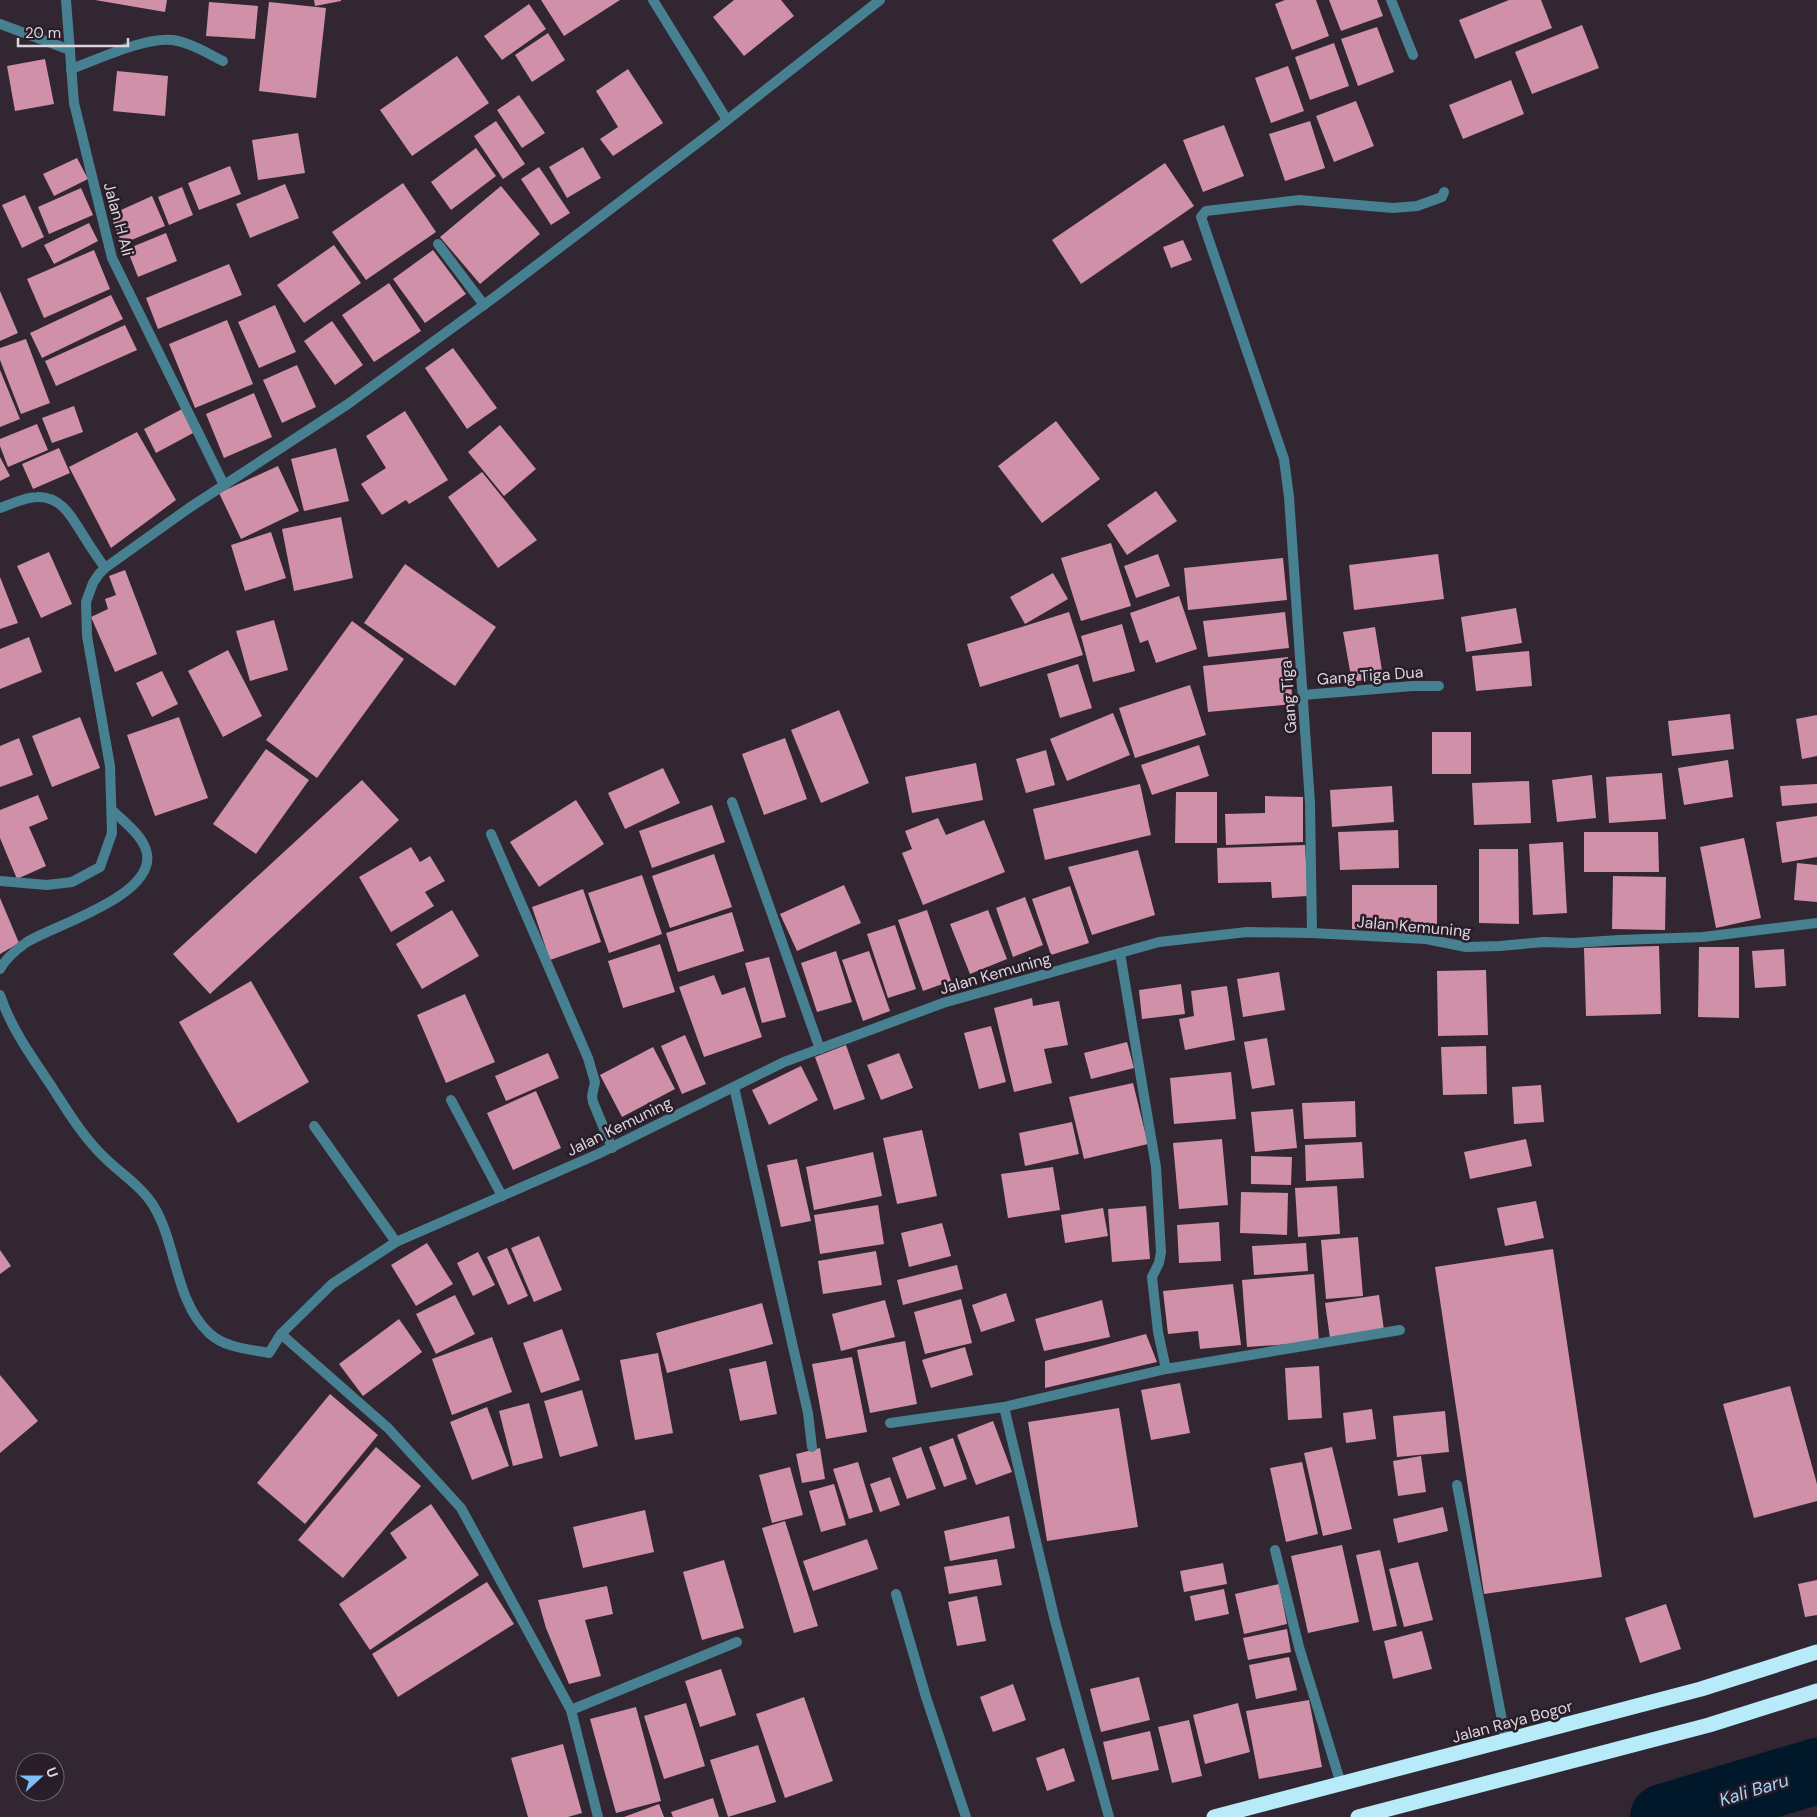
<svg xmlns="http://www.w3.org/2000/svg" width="1817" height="1817" font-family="'DM Sans',sans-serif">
<rect width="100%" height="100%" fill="#322633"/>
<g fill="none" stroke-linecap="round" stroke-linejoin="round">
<polyline stroke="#001829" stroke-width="66" points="1663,1817 1817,1771"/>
</g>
<g fill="#d090a8">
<polygon points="95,0 167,0 165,12"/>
<polygon points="314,0 341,0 341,1 315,6"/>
<polygon points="541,0 620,0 564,36"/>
<polygon points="734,0 781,0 794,16 744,56 713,17"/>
<polygon points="1285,0 1316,0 1329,36 1292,50 1275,4"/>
<polygon points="1329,0 1377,0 1383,16 1341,31"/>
<polygon points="1509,0 1541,0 1552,28 1475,59 1459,20"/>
<polygon points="209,2 258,6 255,39 206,36"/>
<polygon points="269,2 326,8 316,98 259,91"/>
<polygon points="529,4 546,29 502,60 484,36"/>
<polygon points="1582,25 1599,68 1532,94 1515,52"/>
<polygon points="1377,27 1394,72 1358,86 1341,39"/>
<polygon points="548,33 565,60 532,82 515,55"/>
<polygon points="1334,43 1349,86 1310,100 1295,57"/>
<polygon points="457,56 489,103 412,156 380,110"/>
<polygon points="45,59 54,104 15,111 7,66"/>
<polygon points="1288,66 1304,111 1271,123 1255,78"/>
<polygon points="628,69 663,123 613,156 600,139 618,127 596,91"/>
<polygon points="117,71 168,76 165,116 113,111"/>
<polygon points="1511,80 1524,114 1463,139 1449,105"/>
<polygon points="519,95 545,133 522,148 497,110"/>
<polygon points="1356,101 1374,146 1334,162 1316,116"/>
<polygon points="496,121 525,164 503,179 474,136"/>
<polygon points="1310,121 1325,168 1285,181 1269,134"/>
<polygon points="1224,125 1244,176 1203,192 1183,140"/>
<polygon points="298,133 305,173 258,180 252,140"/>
<polygon points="583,147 601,178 567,198 549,167"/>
<polygon points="476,148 496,176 451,210 431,182"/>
<polygon points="77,158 88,179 54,196 43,174"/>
<polygon points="1165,163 1194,206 1081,284 1052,240"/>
<polygon points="230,166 241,194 199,210 188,183"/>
<polygon points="539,167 570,213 551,225 521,179"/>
<polygon points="403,183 436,232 366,280 332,232"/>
<polygon points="285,184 299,218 250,238 236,204"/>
<polygon points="501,186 540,234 480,284 440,237"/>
<polygon points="182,187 193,215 169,225 158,197"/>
<polygon points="81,188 93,215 49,234 38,207"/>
<polygon points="25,195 44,237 22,248 2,205"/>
<polygon points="152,196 165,226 122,244 110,215"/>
<polygon points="89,223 98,241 54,264 44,245"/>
<polygon points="166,233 177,261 138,277 127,249"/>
<polygon points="1183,240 1192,260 1171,268 1163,247"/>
<polygon points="334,245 361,283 304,323 277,285"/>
<polygon points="94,250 110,289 44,318 27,279"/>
<polygon points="433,250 466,294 425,323 393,279"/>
<polygon points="229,264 242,295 158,329 146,298"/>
<polygon points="389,283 421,331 374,362 342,315"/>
<polygon points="0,291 18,333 0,341"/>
<polygon points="111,295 123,319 42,358 30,333"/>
<polygon points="275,305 296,352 259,368 238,322"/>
<polygon points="227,320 253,384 195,408 169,344"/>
<polygon points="332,321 363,365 335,385 304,341"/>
<polygon points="125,325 137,350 56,386 45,361"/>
<polygon points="26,339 50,403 21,414 0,360 0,348"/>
<polygon points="453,348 497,408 467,429 425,368"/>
<polygon points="297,365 316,407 282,423 263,380"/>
<polygon points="0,370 20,419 0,427"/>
<polygon points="254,393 272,437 224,458 206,414"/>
<polygon points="74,406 83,432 52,443 42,418"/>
<polygon points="182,409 195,432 156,453 144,429"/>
<polygon points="405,411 448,480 409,504 406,500 382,515 361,484 386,468 366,436"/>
<polygon points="1056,421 1100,479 1042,523 998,466"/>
<polygon points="37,424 48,450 8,467 0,446 0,439"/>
<polygon points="500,425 536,469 504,496 468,452"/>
<polygon points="137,432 176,500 111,548 69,467"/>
<polygon points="59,448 70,473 33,489 22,464"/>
<polygon points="336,448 349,501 304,511 291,459"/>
<polygon points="0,457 10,476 0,481"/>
<polygon points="278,466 299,511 241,539 219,493"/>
<polygon points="482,472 537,540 498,568 448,497"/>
<polygon points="1156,491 1177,521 1127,555 1107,525"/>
<polygon points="341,517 353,578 294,591 282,529"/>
<polygon points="271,532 286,578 245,591 231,545"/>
<polygon points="1111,543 1131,606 1081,621 1061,558"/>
<polygon points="49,552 72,604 41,618 17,566"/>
<polygon points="1158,554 1170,586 1136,598 1124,566"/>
<polygon points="1438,554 1444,599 1354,610 1349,565"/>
<polygon points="1283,558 1287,600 1188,610 1184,568"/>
<polygon points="405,564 496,627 455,686 364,623"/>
<polygon points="125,570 157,654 115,672 91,617 108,609 105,599 116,595 109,576"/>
<polygon points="1053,573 1068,599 1025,624 1010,597"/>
<polygon points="0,577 18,623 0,629"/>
<polygon points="1179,596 1197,649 1156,663 1148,640 1140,643 1130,613"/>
<polygon points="1516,608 1522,643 1466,652 1461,617"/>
<polygon points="1069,612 1083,655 980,687 967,644"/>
<polygon points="1285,612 1289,648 1208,657 1203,621"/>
<polygon points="274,620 288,670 250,681 236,631"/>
<polygon points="352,621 404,659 317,778 266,740"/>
<polygon points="1122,624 1135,671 1093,682 1081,636"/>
<polygon points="1375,627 1383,677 1352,682 1343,632"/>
<polygon points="29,637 42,672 0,689 0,649"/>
<polygon points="228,650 262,716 223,737 188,671"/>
<polygon points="1529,651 1532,686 1476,691 1472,656"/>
<polygon points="1288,657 1293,704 1208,712 1203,666"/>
<polygon points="1078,664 1092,708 1060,718 1047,674"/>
<polygon points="162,671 178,704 152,717 136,683"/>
<polygon points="1190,685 1206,735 1135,758 1119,708"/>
<polygon points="839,710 869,783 821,803 791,730"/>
<polygon points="1113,713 1130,755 1067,781 1050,739"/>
<polygon points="1730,714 1734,749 1672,756 1668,721"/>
<polygon points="1817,715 1817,756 1802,759 1796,719"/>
<polygon points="80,717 100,768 52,787 32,736"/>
<polygon points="179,717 208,798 155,816 127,735"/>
<rect x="1432" y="732" width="39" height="42"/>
<polygon points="19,738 33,775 0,787 0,746"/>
<polygon points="785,738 807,799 764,815 742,754"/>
<polygon points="1199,745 1209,776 1152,795 1141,765"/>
<polygon points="266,749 309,780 256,854 213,824"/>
<polygon points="1046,750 1055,785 1026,793 1016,759"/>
<polygon points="1728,760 1733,797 1684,805 1678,768"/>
<polygon points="976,763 983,800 912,813 905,777"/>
<polygon points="663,768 680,803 625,829 608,793"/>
<polygon points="1662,773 1666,819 1609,823 1606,777"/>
<polygon points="1592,775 1596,818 1557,822 1552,780"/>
<polygon points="362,780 399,820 210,994 173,954"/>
<polygon points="1529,781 1531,823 1474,825 1472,783"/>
<polygon points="1140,784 1151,835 1045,860 1033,809"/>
<polygon points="1817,784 1817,803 1782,806 1780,786"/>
<polygon points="1392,786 1394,822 1332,827 1330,790"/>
<polygon points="1176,792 1217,792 1217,843 1175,843"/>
<polygon points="38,795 48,819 29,827 46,866 17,879 0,838 0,810"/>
<polygon points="1265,796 1303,797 1303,842 1226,845 1225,814 1265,813"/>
<polygon points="576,800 604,844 539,887 510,842"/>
<polygon points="712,805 725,842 652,868 639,831"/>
<polygon points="1817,816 1817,857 1782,863 1776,822"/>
<polygon points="938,818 946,835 984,820 1005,872 923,905 902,853 912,849 905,831"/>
<polygon points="1398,830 1399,868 1340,870 1338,832"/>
<polygon points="1584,832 1658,832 1659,872 1584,872"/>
<polygon points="1744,838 1761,918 1716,928 1700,847"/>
<polygon points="1563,842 1567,913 1533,915 1529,844"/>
<polygon points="1305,845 1308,896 1272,898 1271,882 1218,883 1217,848"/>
<polygon points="411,847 420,862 430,856 445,881 425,892 434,906 391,932 359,877"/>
<polygon points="1479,849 1518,849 1519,924 1479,923"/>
<polygon points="1138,850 1155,915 1092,935 1068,867"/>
<polygon points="714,854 732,907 670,928 652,876"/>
<polygon points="1797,863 1817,865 1817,902 1794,900"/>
<polygon points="642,875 662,934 609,953 588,893"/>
<polygon points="1613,876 1666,877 1665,930 1612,929"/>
<polygon points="844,885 861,923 797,951 780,914"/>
<polygon points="1352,885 1437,885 1437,928 1352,929"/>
<polygon points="1070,886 1089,943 1051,955 1032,899"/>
<polygon points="583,889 601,942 550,960 532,907"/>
<polygon points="1025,897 1043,945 1013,957 996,908"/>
<polygon points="0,898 19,943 0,954"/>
<polygon points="452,910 479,956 422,989 396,944"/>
<polygon points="927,910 951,981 923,991 898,920"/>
<polygon points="988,910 1007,959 970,974 950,924"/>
<polygon points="732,912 744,951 678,972 666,933"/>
<polygon points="895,925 916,989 888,998 867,934"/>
<polygon points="660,944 675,992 623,1008 608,961"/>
<polygon points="1659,946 1661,1014 1586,1016 1584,948"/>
<polygon points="1699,947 1739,947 1739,1018 1698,1017"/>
<polygon points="1784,949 1786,986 1755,988 1752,951"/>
<polygon points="836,951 852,1002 817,1012 801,963"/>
<polygon points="869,951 890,1011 863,1021 842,960"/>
<polygon points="769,957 786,1017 762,1023 745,963"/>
<polygon points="1486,970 1488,1035 1438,1036 1437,971"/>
<polygon points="1279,972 1285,1010 1243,1017 1237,979"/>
<polygon points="714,975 722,995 745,987 762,1037 704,1057 679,987"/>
<polygon points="251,981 309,1082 238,1123 179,1022"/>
<polygon points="1181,984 1185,1014 1142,1019 1139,990"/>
<polygon points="1227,986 1235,1040 1185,1050 1179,1019 1194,1016 1191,991"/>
<polygon points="465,994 495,1062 446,1083 417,1015"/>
<polygon points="1032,998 1033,1006 1059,1001 1068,1045 1044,1049 1052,1083 1014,1092 994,1008"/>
<polygon points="991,1026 1006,1082 979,1089 964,1033"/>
<polygon points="685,1035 706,1084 682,1094 661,1046"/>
<polygon points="1267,1038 1275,1085 1252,1089 1244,1042"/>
<polygon points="1127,1042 1134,1068 1091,1079 1084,1053"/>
<polygon points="846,1045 865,1099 834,1110 815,1057"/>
<polygon points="1486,1046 1487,1094 1443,1095 1441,1047"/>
<polygon points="653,1047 675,1089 622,1117 600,1075"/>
<polygon points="548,1053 559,1078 506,1101 495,1076"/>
<polygon points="899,1053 913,1088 881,1100 867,1065"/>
<polygon points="801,1066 818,1100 769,1125 752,1090"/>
<polygon points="1231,1072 1236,1119 1174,1124 1170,1078"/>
<polygon points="1133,1083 1148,1144 1084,1159 1069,1097"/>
<polygon points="1541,1085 1544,1122 1514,1124 1512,1087"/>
<polygon points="536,1091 561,1148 513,1170 487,1113"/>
<polygon points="1355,1101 1356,1137 1304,1139 1302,1103"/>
<polygon points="1293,1109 1297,1148 1255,1152 1251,1112"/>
<polygon points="1072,1122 1079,1154 1025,1166 1019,1133"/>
<polygon points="922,1130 937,1196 897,1204 883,1138"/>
<polygon points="1222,1139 1228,1205 1179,1209 1173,1143"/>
<polygon points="1526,1139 1532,1166 1470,1179 1464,1152"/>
<polygon points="1362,1142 1364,1178 1306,1181 1305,1145"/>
<polygon points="873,1152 882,1196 814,1210 806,1167"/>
<polygon points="1251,1156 1292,1157 1291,1185 1251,1184"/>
<polygon points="797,1159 811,1221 781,1227 767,1165"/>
<polygon points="1053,1167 1060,1210 1008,1218 1001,1174"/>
<polygon points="1337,1186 1340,1234 1298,1237 1295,1188"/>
<polygon points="1241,1192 1288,1193 1287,1235 1240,1233"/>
<polygon points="1536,1201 1544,1238 1505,1246 1497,1208"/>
<polygon points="878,1205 884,1244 820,1254 814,1215"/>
<polygon points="1146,1206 1150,1259 1112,1262 1108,1209"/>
<polygon points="1103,1208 1108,1236 1065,1243 1061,1215"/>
<polygon points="1219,1222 1221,1261 1179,1263 1177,1225"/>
<polygon points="942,1223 951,1256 909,1267 901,1233"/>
<polygon points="539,1236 562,1290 534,1302 511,1248"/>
<polygon points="1358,1237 1363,1296 1326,1299 1321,1240"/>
<polygon points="427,1243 453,1284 416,1306 391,1265"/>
<polygon points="1306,1243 1308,1271 1254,1275 1252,1246"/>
<polygon points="507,1248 528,1296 508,1305 487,1257"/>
<polygon points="1553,1249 1602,1577 1484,1594 1435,1267"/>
<polygon points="0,1250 11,1266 0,1274"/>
<polygon points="876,1251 882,1285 823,1294 818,1261"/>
<polygon points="478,1252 495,1285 473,1296 457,1263"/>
<polygon points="957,1265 963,1289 903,1305 897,1280"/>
<polygon points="1314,1274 1319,1342 1247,1347 1242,1280"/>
<polygon points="1233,1284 1241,1345 1200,1349 1198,1331 1168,1334 1163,1291"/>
<polygon points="1006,1293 1015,1321 981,1332 972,1305"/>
<polygon points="455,1295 475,1334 436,1354 416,1314"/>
<polygon points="1379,1295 1384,1330 1330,1338 1325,1303"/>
<polygon points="961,1299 972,1343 925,1354 914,1312"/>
<polygon points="885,1300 895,1337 841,1351 832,1314"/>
<polygon points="1102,1300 1110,1337 1044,1351 1035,1319"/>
<polygon points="762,1303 773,1344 667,1373 656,1333"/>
<polygon points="399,1319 422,1352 363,1396 339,1364"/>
<polygon points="562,1329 580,1380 541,1393 523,1343"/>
<polygon points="1146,1334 1157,1362 1045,1388 1045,1361"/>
<polygon points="492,1337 512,1392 452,1415 432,1359"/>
<polygon points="905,1341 917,1404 870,1413 857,1350"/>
<polygon points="965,1347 973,1375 931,1388 922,1360"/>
<polygon points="658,1353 673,1433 635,1440 620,1360"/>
<polygon points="852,1357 867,1432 826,1439 812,1364"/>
<polygon points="766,1361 777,1414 740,1421 729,1369"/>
<polygon points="1319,1366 1322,1418 1288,1420 1285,1368"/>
<polygon points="0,1375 38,1421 0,1453"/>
<polygon points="1180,1383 1190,1433 1151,1440 1141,1390"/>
<polygon points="1790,1386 1817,1484 1817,1501 1754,1518 1723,1404"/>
<polygon points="582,1390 598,1446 560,1457 544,1401"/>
<polygon points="330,1394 378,1435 305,1524 257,1483"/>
<polygon points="529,1403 543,1458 513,1466 499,1411"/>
<polygon points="487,1407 509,1466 472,1480 450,1422"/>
<polygon points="1119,1408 1138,1527 1047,1541 1028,1422"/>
<polygon points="1372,1409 1376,1439 1346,1443 1343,1413"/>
<polygon points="1445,1411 1449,1452 1397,1457 1393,1416"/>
<polygon points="993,1421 1012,1472 976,1485 957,1435"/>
<polygon points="953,1438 967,1479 944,1487 929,1447"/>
<polygon points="376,1447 421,1486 343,1578 298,1540"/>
<polygon points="921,1447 936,1489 907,1499 892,1458"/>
<polygon points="1332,1447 1352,1529 1323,1536 1304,1453"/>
<polygon points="820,1448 825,1479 802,1483 796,1454"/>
<polygon points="1421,1456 1426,1492 1398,1496 1393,1461"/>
<polygon points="858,1462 873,1512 849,1519 833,1469"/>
<polygon points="1302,1462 1318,1534 1286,1542 1270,1468"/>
<polygon points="790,1467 803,1515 772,1523 759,1475"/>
<polygon points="890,1477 900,1505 880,1512 870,1484"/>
<polygon points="834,1484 846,1525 821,1532 809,1491"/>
<polygon points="431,1504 479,1575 370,1650 339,1604 407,1558 390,1533"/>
<polygon points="1443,1507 1448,1531 1398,1543 1393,1519"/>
<polygon points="645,1510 654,1552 583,1568 573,1527"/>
<polygon points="1009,1516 1015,1548 950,1561 944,1531"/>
<polygon points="785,1521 818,1626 794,1633 762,1528"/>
<polygon points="867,1539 878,1569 813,1591 803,1561"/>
<polygon points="1342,1545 1359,1622 1308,1633 1291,1556"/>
<polygon points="1380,1550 1397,1626 1373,1631 1356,1555"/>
<polygon points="997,1559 1002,1585 949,1594 944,1567"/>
<polygon points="724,1560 744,1628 702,1640 683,1572"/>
<polygon points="1418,1562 1433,1620 1404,1627 1389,1569"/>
<polygon points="1223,1563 1227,1584 1184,1592 1180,1571"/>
<polygon points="1817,1580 1817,1615 1805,1617 1798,1584"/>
<polygon points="487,1582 514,1624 398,1697 372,1654"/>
<polygon points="1279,1584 1287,1624 1244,1634 1235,1594"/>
<polygon points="607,1586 613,1614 585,1620 601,1676 569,1684 546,1628 538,1600"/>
<polygon points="1224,1589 1229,1614 1195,1621 1190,1596"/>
<polygon points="977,1596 986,1641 957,1646 948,1602"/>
<polygon points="1666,1604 1681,1649 1640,1663 1625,1618"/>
<polygon points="1287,1629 1291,1652 1248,1660 1243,1638"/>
<polygon points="1422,1631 1432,1669 1393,1679 1384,1641"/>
<polygon points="1289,1657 1297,1690 1256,1699 1249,1665"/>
<polygon points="721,1669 736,1715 700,1727 685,1681"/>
<polygon points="1139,1677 1150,1720 1101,1732 1090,1689"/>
<polygon points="1013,1684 1026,1720 993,1732 980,1697"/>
<polygon points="804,1697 833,1781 785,1798 756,1714"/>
<polygon points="1309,1700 1322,1767 1259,1779 1246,1711"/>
<polygon points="686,1703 705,1766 664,1779 644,1716"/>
<polygon points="1238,1703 1250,1752 1205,1764 1193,1715"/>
<polygon points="636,1707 661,1801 616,1813 590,1719"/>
<polygon points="1189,1720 1202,1776 1172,1783 1158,1727"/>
<polygon points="1150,1731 1159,1770 1112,1780 1103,1742"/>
<polygon points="563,1744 582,1813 568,1817 528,1817 511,1758"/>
<polygon points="758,1745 776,1802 728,1817 710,1760"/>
<polygon points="1064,1748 1075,1781 1047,1791 1036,1758"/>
<polygon points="713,1798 719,1817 673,1817 671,1812"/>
<polygon points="659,1804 664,1817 624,1817"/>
</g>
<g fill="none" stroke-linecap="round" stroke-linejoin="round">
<g stroke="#478090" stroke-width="10">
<polyline points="66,0 74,103 112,258 224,485"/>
<polyline points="653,0 727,120"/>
<polyline points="1391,0 1413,55"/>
<polyline points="0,24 70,50"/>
<path d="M71 69C99 59 144 37 173 40 191 43 207 53 223 61"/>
<polyline points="438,244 484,305"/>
<path d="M0 508C12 504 25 497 37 497 63 496 73 520 85 538 91 548 98 558 105 568"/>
<polyline points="1303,695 1413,686 1439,686"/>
<polyline points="732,802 820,1049"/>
<polyline points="491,834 588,1058 595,1082 592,1096 593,1102 612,1148"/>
<polyline points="0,881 47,885 72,882 100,867 112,833 110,766 87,636 86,602 93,583 99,574 105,568 189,508 348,404 496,296 712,132 880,0"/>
<polyline points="1312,933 1310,803 1289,497 1284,459 1201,217 1206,211 1299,200 1393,208 1417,206 1442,197 1444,192"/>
<polyline points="1120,953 1156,1167 1161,1252 1159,1263 1152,1277 1158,1332 1166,1369 1400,1330"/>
<path d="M0 969C6 958 17 949 27 942 55 925 154 896 147 854 144 836 124 822 112 810"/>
<path d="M0 995C11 1028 31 1056 50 1084 67 1110 82 1136 104 1157 120 1173 141 1186 153 1205 177 1243 174 1300 209 1333 225 1348 248 1349 269 1353L281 1334 332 1284 396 1242 598 1154 784 1062 943 1003 1159 942 1247 932 1312 933 1426 939 1466 947 1500 946 1544 942 1574 943 1619 940 1703 937 1817 923"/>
<polyline points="734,1087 808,1413 812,1447"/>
<polyline points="451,1100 502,1196"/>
<polyline points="314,1126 396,1242"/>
<polyline points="281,1334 388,1428 461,1508 571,1710 598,1817"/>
<polyline points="890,1423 1004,1407"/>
<polyline points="1457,1485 1506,1741"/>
<polyline points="1275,1550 1299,1647 1341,1784"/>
<polyline points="896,1594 926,1697 966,1817"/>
<polyline points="571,1710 737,1642"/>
<polyline points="1109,1817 1055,1621 1004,1407 1166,1369"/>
</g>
<g stroke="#b7ebfa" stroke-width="15">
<polyline points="1214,1817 1701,1689 1817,1652"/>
<polyline points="1358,1817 1709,1725 1817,1691"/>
</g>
</g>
<g text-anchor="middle" stroke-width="5" stroke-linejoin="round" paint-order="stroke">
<g font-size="16" fill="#dcd5dd" stroke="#281d29">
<text transform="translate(119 219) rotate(75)" y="6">Jalan H Ali</text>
<text transform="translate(1370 675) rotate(-4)" y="6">Gang Tiga Dua</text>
<text transform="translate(1288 697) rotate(-94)" y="6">Gang Tiga</text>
<text transform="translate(1414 926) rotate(5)" y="6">Jalan Kemuning</text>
<text transform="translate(995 973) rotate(-16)" y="6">Jalan Kemuning</text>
<text transform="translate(619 1126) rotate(-26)" y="6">Jalan Kemuning</text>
<text transform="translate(1512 1721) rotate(-15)" y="6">Jalan Raya Bogor</text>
</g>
<g font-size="18" font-style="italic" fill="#a5d5f5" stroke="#281d29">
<text transform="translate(1754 1790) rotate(-17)" y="6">Kali Baru</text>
</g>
</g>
<g transform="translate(40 1777) rotate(69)"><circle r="24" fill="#281d29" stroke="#706771"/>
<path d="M0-4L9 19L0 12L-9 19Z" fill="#7bbef8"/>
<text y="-8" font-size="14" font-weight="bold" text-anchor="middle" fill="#dcd5dd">U</text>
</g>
<path d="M18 38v8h110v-8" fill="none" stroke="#dcd5dd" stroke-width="2.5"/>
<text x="25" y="38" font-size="15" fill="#dcd5dd" stroke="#281d29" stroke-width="4" paint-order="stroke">20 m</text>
</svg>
